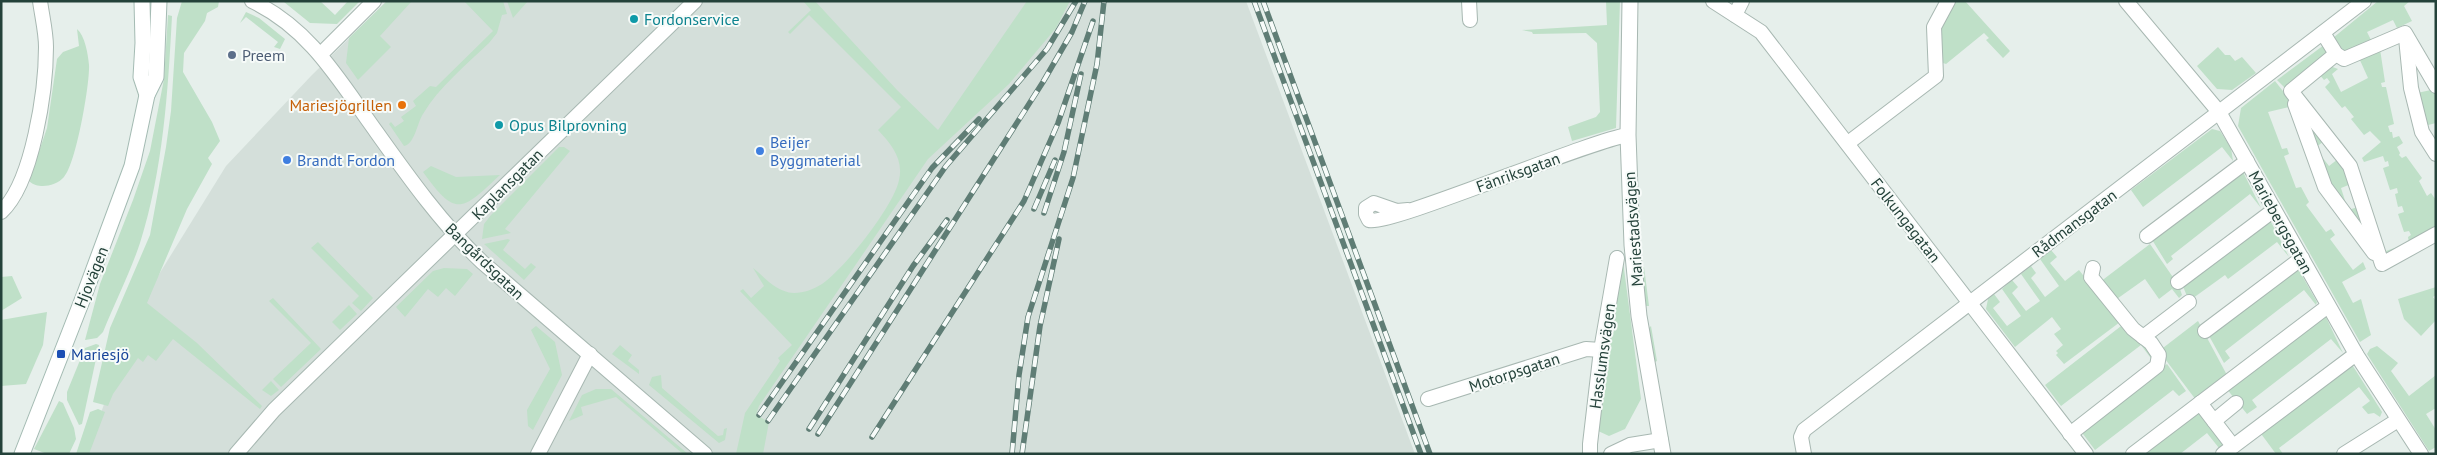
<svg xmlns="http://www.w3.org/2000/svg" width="2437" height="455" font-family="'PT Sans',sans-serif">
<rect width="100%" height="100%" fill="#e6efeb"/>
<polygon fill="#d4dfda" points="387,1 1246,1 1415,454 86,454 140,305 226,166 311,76"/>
<g fill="#bfe0c8">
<polygon points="182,1 219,1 218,7 207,13 205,21 184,53 183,72 212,122 220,141 208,158 212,164 187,209 147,303 197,343 262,406 260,409 173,339 156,361 148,355 143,362 138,358 113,394 108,406 93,402 110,328 150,235 166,147 171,111 177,18"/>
<polygon points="320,1 335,15 348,1 360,1 337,24 310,23 284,2"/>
<polygon points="387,1 412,1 380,36 391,47 358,80 346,63 349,38"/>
<path d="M464 1H503L507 14 502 15 497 33 489 43C466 65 439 87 423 114 417 123 415 144 404 146L389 124 391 122 395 127 404 121 401 117 416 106 413 101 430 86 436 87 493 31Z"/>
<polygon points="507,1 528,1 513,18"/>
<path d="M803 1H815L897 90 938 130 1027 1H1070L1056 28 1009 84 928 159 759 406 756 415 769 422 763 454H736L745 413 780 361 778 358 792 345 740 291 743 289 751 298 764 286 753 268C765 277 775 292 794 293 804 293 814 289 822 284 844 269 894 206 899 180 904 159 891 144 878 130L901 107 809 15 790 34 788 32 811 10Z"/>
<polygon points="1606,1 1620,1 1616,128 1572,141 1568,127 1596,117 1600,112 1597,43 1586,33 1533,34 1532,32 1522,30 1607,25"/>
<polygon points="1956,1 1965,1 2010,51 2003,58 1986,40 1989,38 1984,33 1946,64 1943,63 1940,30"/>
<polygon points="2378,1 2410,1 2404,6 2412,21 2397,28 2393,20 2367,32 2371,40 2345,52 2333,38"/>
<polygon points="246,12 259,18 285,39 280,49 274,47 278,42 246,17 240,23"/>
<path d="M168 15 172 16C168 92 163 171 140 243 130 273 115 302 103 332L97 338 85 340 100 284 133 200 150 151 164 79Z"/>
<path d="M77 29C85 36 88 54 89 65 90 84 76 164 64 177 59 183 50 186 43 186 38 186 33 185 29 181L47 128 57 59 63 52 79 46Z"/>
<polygon points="2324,45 2327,55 2285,88 2277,80"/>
<polygon points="2218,47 2225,55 2230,55 2235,61 2242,57 2256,73 2232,90 2217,89 2197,66"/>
<polygon points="2380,49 2385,82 2381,83 2382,87 2386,87 2394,124 2388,126 2390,132 2392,132 2393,138 2399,136 2403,143 2397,147 2400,153 2399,155 2402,158 2406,156 2422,178 2419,181 2427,196 2431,193 2436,200 2436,230 2388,254 2383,252 2409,243 2408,237 2411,235 2409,231 2404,232 2398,214 2404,212 2402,206 2398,207 2395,194 2398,193 2397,188 2390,190 2383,168 2389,166 2388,161 2385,162 2383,156 2364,162 2362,158 2381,142 2370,131 2364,135 2351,119 2354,117 2345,106 2342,108 2325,87 2330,82 2327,78 2324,80 2319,74 2330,66 2338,69 2332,74 2341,92 2368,78 2359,58"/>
<polygon points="2275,81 2290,100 2289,107 2268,112 2282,149 2287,148 2289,154 2284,156 2296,188 2301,187 2309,202 2306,205 2326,232 2331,229 2335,235 2330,239 2353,270 2363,262 2366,269 2342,282 2353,303 2361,299 2371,335 2360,342 2238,126 2241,108"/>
<polygon points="2431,90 2436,93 2436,123 2424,126 2417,93"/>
<polygon points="2303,114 2324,141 2315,148 2329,166 2338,159 2347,170 2351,184 2341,188 2348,210 2358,207 2369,241 2326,184"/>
<polygon points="2212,129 2220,131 2231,148 2233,161 2222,147 2143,207 2131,190"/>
<polygon points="559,147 564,147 570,151 505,229 511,233 482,239 484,224 491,215"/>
<path d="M431 166 456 177 500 175C462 211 456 218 423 172Z"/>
<polygon points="2242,170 2261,208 2250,194 2171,256 2173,259 2167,264 2151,238"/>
<polygon points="2269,218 2289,257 2277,242 2228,279 2225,275 2189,301 2182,284"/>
<polygon points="508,239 510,240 503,250 525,269 531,263 536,267 524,280 484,244"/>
<polygon points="318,242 373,298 361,311 352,303 359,296 311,248"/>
<polygon points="2150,244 2179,286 2182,295 2179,298 2172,289 2159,299 2145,279 2114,301 2100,282"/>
<polygon points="2051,250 2057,257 2050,263 2065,281 2079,270 2120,322 2064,364 2056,355 2058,353 2056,351 2063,345 2054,334 2061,329 2052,317 2015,347 1986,309 1988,299 1994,294 2000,302 1993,308 2007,326 2021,316 2002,289 2012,280 2018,287 2012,293 2026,311 2040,301 2021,274 2031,266 2036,273 2031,278 2045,297 2059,286 2040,259"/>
<polygon points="1623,261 1641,399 1625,429 1609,436 1596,430 1606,352"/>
<polygon points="2296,265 2317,302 2316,305 2304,290 2225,351 2230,358 2224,363 2208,334"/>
<polygon points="1644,267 1649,306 1646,306 1641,268"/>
<polygon points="444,268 467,269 473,274 455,296 446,288 438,297 428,289 405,317 396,307 433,271"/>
<polygon points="12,276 22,298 1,311 1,277"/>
<polygon points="2436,287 2436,295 2433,297 2436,301 2436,320 2421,336 2404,319 2398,299"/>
<polygon points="273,298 321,349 281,387 273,379 311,343 269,301"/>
<polygon points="349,305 357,314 340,330 332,322"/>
<polygon points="47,312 43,345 26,384 1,386 1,320"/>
<polygon points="2324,313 2343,353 2331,339 2252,400 2257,407 2247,414 2226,388"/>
<polygon points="2198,321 2228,377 2196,400 2159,351"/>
<polygon points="2125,323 2149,344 2153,361 2141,345 2061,406 2045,385"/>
<polygon points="536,326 555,342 562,375 533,430 528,426 527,410 550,369 531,330"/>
<polygon points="1651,326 1657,361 1655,362 1649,328"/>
<polygon points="96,344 99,345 82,424 79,425 67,400 67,392 85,348"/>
<polygon points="620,345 632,355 628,361 639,370 639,374 612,354"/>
<polygon points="2377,346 2398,363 2391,371 2409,396 2436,375 2436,408 2426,414 2436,430 2436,447 2429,451 2367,354 2370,349"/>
<polygon points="2351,363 2382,412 2380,417 2374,413 2368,414 2362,407 2370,401 2359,387 2279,448 2283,454 2276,454 2259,431"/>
<polygon points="2167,364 2186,391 2179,396 2173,390 2095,450 2080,430"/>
<polygon points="661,375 662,388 718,436 723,435 724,429 727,428 725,440 719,443 649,385 652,377"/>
<polygon points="271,381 279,390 271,396 262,390"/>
<polygon points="596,389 611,389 688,454 683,454 616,397 581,407 583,415 569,421 582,395"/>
<polygon points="59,401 63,403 74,428 76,439 69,454 47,454 34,449"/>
<polygon points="2198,408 2220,436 2223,445 2219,448 2207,433 2180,454 2139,454"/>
<polygon points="98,409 105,412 89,454 76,454 90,412"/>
</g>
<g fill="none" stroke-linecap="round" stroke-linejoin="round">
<g stroke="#a8b8b2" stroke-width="16">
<g id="minor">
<path d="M252 1C307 27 336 75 370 123 405 172 439 221 482 262L705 454"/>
<polyline points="1469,1 1470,20"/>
<polyline points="1713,1 1761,32 2086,454"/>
<polyline points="2126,1 2219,112 2356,354 2421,454"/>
<polyline points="1735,15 1742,1"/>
<polyline points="2323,33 2336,54 2344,59 2405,33 2436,86"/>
<polyline points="2406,38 2411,88 2422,132 2436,154"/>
<polyline points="321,54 374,1"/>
<polyline points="2336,54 2291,91 2350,166 2382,264 2436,234"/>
<polyline points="2295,104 2325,187 2374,253"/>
<polyline points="1848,143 1936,76 1934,27 1948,1"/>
<path d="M1408 210 1397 211 1374 203 1366 208V214L1369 220C1386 227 1588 141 1628 135"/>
<path d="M1 212C33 183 46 89 46 47 46 32 42 16 40 1"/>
<polyline points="2147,236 2247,161"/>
<polyline points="2178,282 2274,210"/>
<polyline points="2205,331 2302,258"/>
<polyline points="2143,337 2189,302"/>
<polyline points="1428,399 1586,349 1601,350"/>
<polyline points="2200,403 2233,446"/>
<polyline points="2214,421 2236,403"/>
<polyline points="2070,434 2157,366 2159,355 2151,343 2133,329 2091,277 2093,268"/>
<polyline points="236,454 274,410 695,1"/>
<polyline points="538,454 590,354"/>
<polyline points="1590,454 1590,444 1601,350 1617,258"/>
<polyline points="1611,454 1630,445 1661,440"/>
<polyline points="1804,454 1801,437 1804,430 2364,1"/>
<polyline points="2133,454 2328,306"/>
<polyline points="2223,454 2356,354"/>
<polyline points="2344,454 2398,420"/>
</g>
</g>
<g stroke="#a8b8b2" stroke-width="17">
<polyline id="tertiary" points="1630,1 1628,135 1632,245 1639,316 1663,454"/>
</g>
<g stroke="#a4bbb3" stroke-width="17">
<g id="secondary">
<polyline points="142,1 143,43 141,77 147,95"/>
<polyline points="22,454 85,293 132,166 147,95 156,77 159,1"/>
</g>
</g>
<use href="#minor" stroke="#fff" stroke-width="14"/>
<use href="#tertiary" stroke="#fff" stroke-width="15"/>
<use href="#secondary" stroke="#fff" stroke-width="15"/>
<g stroke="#5f7d75" stroke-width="5.5">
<g id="rail">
<polyline points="1254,1 1421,454"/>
<polyline points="1263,1 1430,454"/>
<polyline points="1034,209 1055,160"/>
<polyline points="1044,213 1064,152 1081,74"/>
<polyline points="759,415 932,168 979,119"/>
<polyline points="768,421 946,166 1047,49 1076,1"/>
<polyline points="809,429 913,266 947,220"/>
<polyline points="818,434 1043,82 1072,32 1085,1"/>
<polyline points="872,437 1024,201 1058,123 1093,21"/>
<polyline points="1012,454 1019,375 1028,317 1073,178 1097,64 1104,1"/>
<polyline points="1022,454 1040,326 1059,239"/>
</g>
</g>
<use href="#rail" stroke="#f7fbf9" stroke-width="4" stroke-dasharray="11" stroke-linecap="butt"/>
</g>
<g fill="#0f9aa8" stroke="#f7fbf9" stroke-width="2">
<circle cx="634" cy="19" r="5"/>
<circle cx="499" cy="125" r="5"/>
</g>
<circle fill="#5c6f8a" stroke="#f7fbf9" stroke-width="2" cx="232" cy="55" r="5"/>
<circle fill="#e8710a" stroke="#f7fbf9" stroke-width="2" cx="402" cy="105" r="5"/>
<g fill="#3f7fe0" stroke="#f7fbf9" stroke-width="2">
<circle cx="760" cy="151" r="5"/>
<circle cx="287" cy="160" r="5"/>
</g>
<rect fill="#1a4fb4" stroke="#f7fbf9" stroke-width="2" x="56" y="349" width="10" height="10" rx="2.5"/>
<g text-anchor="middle" stroke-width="4" stroke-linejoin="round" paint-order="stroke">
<g font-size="16" fill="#0d838f" stroke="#f7fbf9" text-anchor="start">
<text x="644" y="25">Fordonservice</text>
<text x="509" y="131">Opus Bilprovning</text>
</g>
<g font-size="16" fill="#4e5e75" stroke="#f7fbf9" text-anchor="start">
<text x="242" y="61">Preem</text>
</g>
<g font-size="16" fill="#c56008" stroke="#f7fbf9" text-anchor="end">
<text x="392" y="111">Mariesjögrillen</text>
</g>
<g font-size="16" fill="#366cbe" stroke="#f7fbf9" text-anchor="start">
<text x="770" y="148">Beijer<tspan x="770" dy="18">Byggmaterial</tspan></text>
<text x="297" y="166">Brandt Fordon</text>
</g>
<g font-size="16" fill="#24423a" stroke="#f7fbf9">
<text transform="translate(1518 172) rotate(-20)" y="6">Fänriksgatan</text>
<text transform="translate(507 184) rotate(-45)" y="6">Kaplansgatan</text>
<text transform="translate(1906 220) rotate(52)" y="6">Folkungagatan</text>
<text transform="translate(2281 222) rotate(61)" y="6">Mariebergsgatan</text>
<text transform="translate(2074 223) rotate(-37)" y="6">Rådmansgatan</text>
<text transform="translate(1633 229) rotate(-94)" y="6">Mariestadsvägen</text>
<text transform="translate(485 261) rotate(44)" y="6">Bangårdsgatan</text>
<text transform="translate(91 277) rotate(-68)" y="6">Hjovägen</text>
<text transform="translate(1602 356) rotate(-82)" y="6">Hasslumsvägen</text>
<text transform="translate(1514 372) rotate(-18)" y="6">Motorpsgatan</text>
</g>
<g font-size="16" fill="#164399" stroke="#f7fbf9" text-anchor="start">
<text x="71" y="360">Mariesjö</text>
</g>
</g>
<rect width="2437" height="455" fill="none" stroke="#24423a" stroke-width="5"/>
</svg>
